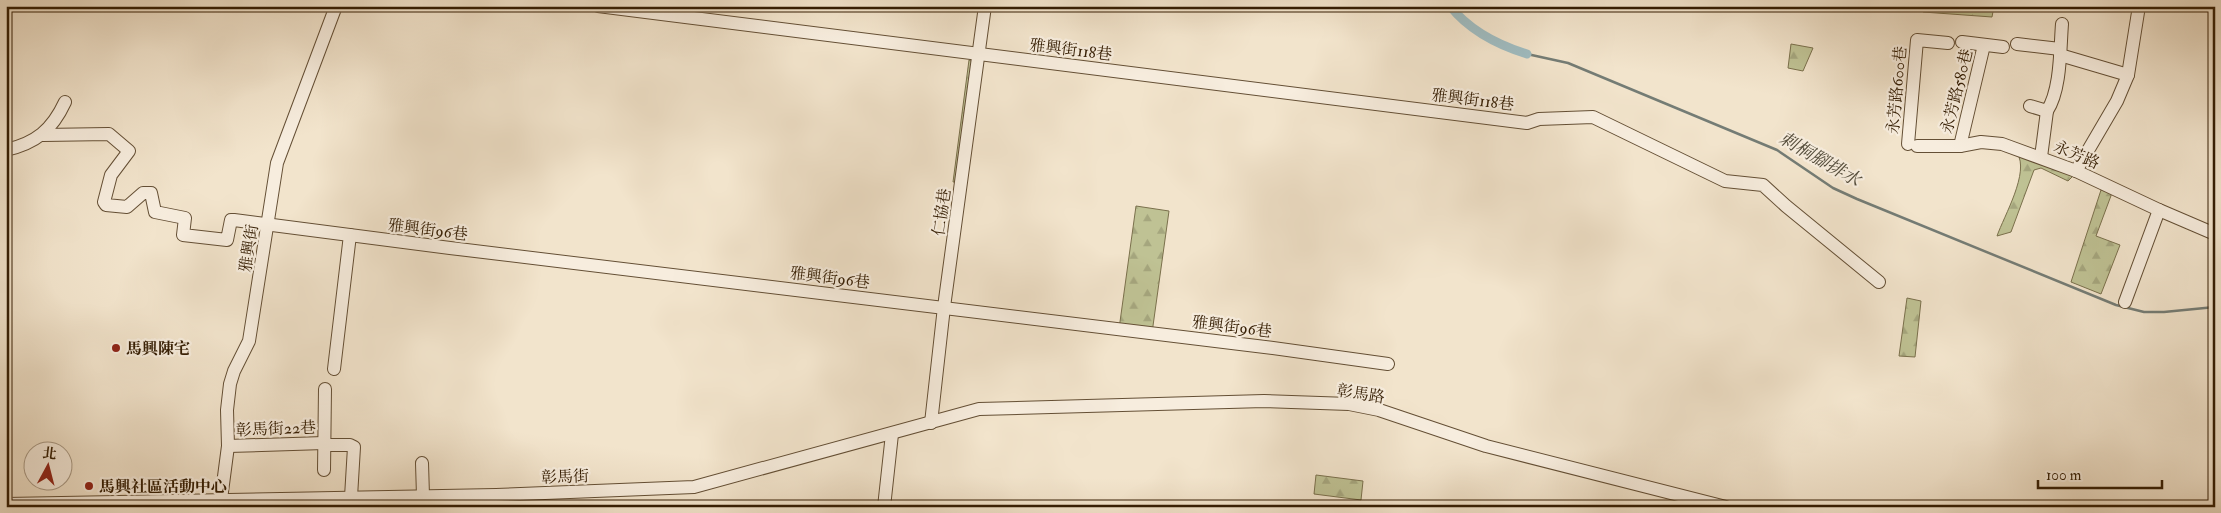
<svg xmlns="http://www.w3.org/2000/svg" width="2221" height="513" font-family="'IM FELL Double Pica','Noto Serif TC',serif">
<defs>
<pattern id="grass-dots" width="8" height="8" patternUnits="userSpaceOnUse" patternTransform="scale(1.25)"><rect width="8" height="8" fill="#bfc294"/><path d="M2 2h.1M6 6h.1" fill="none" stroke="#a5a67e" stroke-width="1.8" stroke-linecap="round"/></pattern>
<pattern id="forest-firs" width="22" height="20" patternUnits="userSpaceOnUse" patternTransform="scale(1.25)"><rect width="22" height="20" fill="#bfc294"/><path d="M5 1l3.5 6h-7zM16 11l3.5 6h-7z" fill="#a5a67e"/></pattern>
</defs>
<rect width="100%" height="100%" fill="#f2e4cc"/>
<filter id="stains"><feTurbulence type="fractalNoise" baseFrequency=".004" numOctaves="4"/><feColorMatrix values="0 0 0 0 .2 0 0 0 0 .09 0 0 0 0 .02 0 0 0 .5 -.17"/></filter>
<radialGradient id="worn" r=".72"><stop offset=".6" stop-color="#630" stop-opacity="0"/><stop offset="1" stop-color="#630" stop-opacity=".3"/></radialGradient>
<polygon fill="url(#grass-dots)" stroke="#7a704c" points="969,60 975,63 959,182 953,182"/>
<g fill="url(#forest-firs)" stroke="#7a704c">
<polygon points="1923,6 1994,6 1992,17 1923,12"/>
<polygon points="1791,44 1813,48 1803,71 1788,68"/>
<path d="M2017 153 2073 176 2068 181 2041 168 2034 170 2011 232 1997 236C2004 216 2030 172 2017 153Z"/>
<polygon points="2101,190 2112,193 2096,236 2120,245 2101,294 2071,282"/>
<polygon points="1136,206 1169,211 1152,333 1119,329"/>
<polygon points="1907,298 1921,301 1915,357 1899,356"/>
<polygon points="1316,475 1363,481 1361,500 1314,494"/>
</g>
<g fill="none" stroke-linecap="round" stroke-linejoin="round">
<polyline stroke="#747c75" stroke-width="2.5" points="1527,54 1568,63 1777,150 1833,188 1857,199 2116,305 2144,312 2164,312 2215,307"/>
<path stroke="#9fbcc1" stroke-width="9" d="M1450 6C1469 30 1498 45 1527 54"/>
<g stroke="#644f35" stroke-width="14">
<g id="minor">
<polyline points="598,6 1527,123 1539,119 1593,117 1725,181 1763,185 1786,206 1879,282"/>
<polyline points="1962,42 2003,47"/>
<polyline points="2017,44 2060,49"/>
<polyline points="2060,55 2128,75"/>
<path d="M2030 106 2047 111C2061 90 2060 49 2062 24"/>
<polyline points="43,135 109,134 129,151 111,175 104,202 106,205 127,207 143,193 151,193 155,212 185,218 183,235 227,240 231,220 234,220 450,248 1273,348 1388,364"/>
<polyline points="1908,144 1917,40 1948,43"/>
<polyline points="1917,146 1960,146 1981,142 2002,144 2076,171 2159,210 2215,234"/>
<polyline points="1960,146 1984,45"/>
<path d="M6 150C36 143 52 130 65 102"/>
<polyline points="2041,157 2047,111"/>
<polyline points="2076,171 2117,101 2128,75 2139,6"/>
<polyline points="2125,302 2159,210"/>
<polyline points="334,369 350,235"/>
<polyline points="931,423 944,307 985,6"/>
<polyline points="324,445 350,445 354,447 351,497"/>
<polyline points="228,446 324,443"/>
<polyline points="422,463 423,496"/>
<polyline points="324,470 325,389"/>
<polyline points="6,504 496,495 694,487 979,409 1264,401 1349,404 1379,410 1486,446 1726,507"/>
<polyline points="220,507 228,446 227,410 230,384 234,371 249,341 277,163 336,6"/>
<polyline points="884,507 892,434"/>
</g>
</g>
<use href="#minor" stroke="#f7edde" stroke-width="12"/>
</g>
<g fill="#8f2418" stroke="#f7edde" stroke-width="2">
<circle cx="116" cy="348" r="5"/>
<circle cx="89" cy="486" r="5"/>
</g>
<g text-anchor="middle" stroke-width="4.5" stroke-linejoin="round" paint-order="stroke">
<g font-size="16" fill="#341d03" stroke="#f7edde">
<text transform="translate(1071 49) rotate(7)" y="6">雅興街118巷</text>
<text transform="translate(1896 90) rotate(-85)" y="6">永芳路600巷</text>
<text transform="translate(1956 91) rotate(-76)" y="6">永芳路580巷</text>
<text transform="translate(1473 99) rotate(7)" y="6">雅興街118巷</text>
<text transform="translate(2077 154) rotate(23)" y="6">永芳路</text>
<text transform="translate(941 212) rotate(-82)" y="6">仁協巷</text>
<text transform="translate(428 229) rotate(7)" y="6">雅興街96巷</text>
<text transform="translate(248 248) rotate(-81)" y="6">雅興街</text>
<text transform="translate(830 277) rotate(7)" y="6">雅興街96巷</text>
<text transform="translate(1232 326) rotate(7)" y="6">雅興街96巷</text>
<text transform="translate(1361 393) rotate(9)" y="6">彰馬路</text>
<text transform="translate(276 428) rotate(-2)" y="6">彰馬街22巷</text>
<text transform="translate(565 476) rotate(-2)" y="6">彰馬街</text>
</g>
<g font-size="16" font-weight="bold" fill="#341d03" stroke="#f7edde" text-anchor="start">
<text x="126" y="354">馬興陳宅</text>
<text x="99" y="492">馬興社區活動中心</text>
</g>
<g font-size="18" font-style="italic" fill="#544d3c" stroke="#f7edde">
<text transform="translate(1820 159) rotate(30)" y="6">刺桐腳排水</text>
</g>
</g>
<rect width="2221" height="513" fill="none" stroke="#f2e4cc" stroke-width="25"/>
<rect x="8" y="8" width="2206" height="498" fill="none" stroke="#341d03" stroke-width="2.5"/>
<rect x="12" y="12" width="2196" height="488" fill="none" stroke="#341d03"/>
<g transform="translate(48 466) rotate(7)"><circle r="24" fill="#f7edde" stroke="#a99a86"/>
<path d="M0-4L9 19L0 12L-9 19Z" fill="#8f2418"/>
<text y="-8" font-size="14" font-weight="bold" text-anchor="middle" fill="#341d03">北</text>
</g>
<path d="M2038 480v8h124v-8" fill="none" stroke="#341d03" stroke-width="2.5"/>
<text x="2046" y="480" font-size="15" fill="#341d03" stroke="#f7edde" stroke-width="4" paint-order="stroke">100 m</text>
<rect width="100%" height="100%" filter="url(#stains)"/>
<rect width="100%" height="100%" fill="url(#worn)"/>
</svg>
